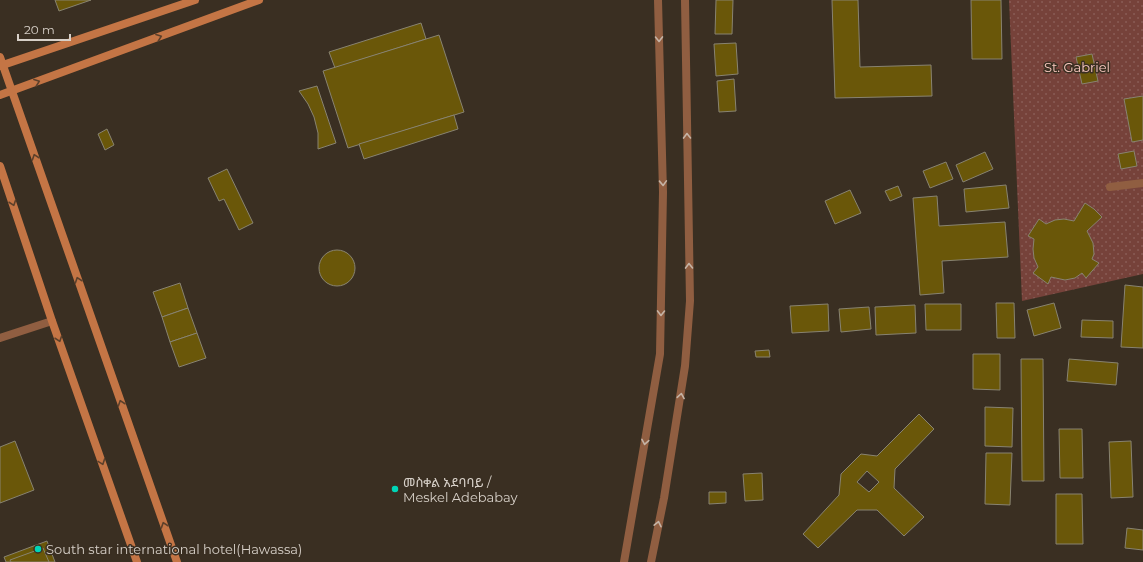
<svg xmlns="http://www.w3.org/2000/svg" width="1143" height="562" font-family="Montserrat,'Noto Sans Ethiopic',sans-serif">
<defs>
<pattern id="grass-dots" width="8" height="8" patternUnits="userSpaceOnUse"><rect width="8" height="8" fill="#76423a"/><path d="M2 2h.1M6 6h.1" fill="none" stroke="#895c55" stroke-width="1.8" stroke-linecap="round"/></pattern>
</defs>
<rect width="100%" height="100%" fill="#3a2f22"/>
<polygon fill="url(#grass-dots)" points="1009,0 1143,0 1143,274 1022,301"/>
<g fill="#6a5709" stroke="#888371" fill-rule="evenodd">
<polygon points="55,0 91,0 59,11"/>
<polygon points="716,0 733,0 732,34 715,34"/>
<polygon points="832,0 858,0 860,67 931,65 932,96 835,98"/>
<polygon points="971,0 1001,0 1002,59 972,59"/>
<polygon points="421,23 426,39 335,68 329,52"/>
<polygon points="439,35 464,112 348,148 323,71"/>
<polygon points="736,43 738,74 716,76 714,44"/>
<polygon points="1092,54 1098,81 1082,84 1076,57"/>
<polygon points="734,79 736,111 719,112 717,81"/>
<polygon points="317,86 336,143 318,149 318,133 314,117 308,104 299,91"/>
<polygon points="1143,96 1143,140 1132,142 1124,99"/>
<polygon points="454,115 458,129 364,159 359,144"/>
<polygon points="107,129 114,145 105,150 98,134"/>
<polygon points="1134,151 1137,166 1121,169 1118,154"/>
<polygon points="985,152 993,169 963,182 956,165"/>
<polygon points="946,162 953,179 930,188 923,171"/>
<polygon points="227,169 253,223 239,230 224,199 219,201 208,178"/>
<polygon points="1006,185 1009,208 966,212 964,189"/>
<polygon points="898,186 902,196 890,201 885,191"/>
<polygon points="850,190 861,213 835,224 825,201"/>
<polygon points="937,196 939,226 1005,222 1008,257 942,261 944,293 920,295 913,198"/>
<polygon points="1085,203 1094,209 1102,217 1087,231 1093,243 1094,254 1092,259 1099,263 1086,278 1082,273 1075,278 1065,280 1051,277 1048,284 1033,273 1038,267 1034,258 1033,249 1034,239 1028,236 1039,219 1046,224 1055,220 1064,219 1074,221"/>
<circle cx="337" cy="268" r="18"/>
<polygon points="180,283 188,308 162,317 153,292"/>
<polygon points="1125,285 1143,287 1143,348 1121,347"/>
<polygon points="996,303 1014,303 1015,338 997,338"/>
<polygon points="1054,303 1061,328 1034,336 1027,310"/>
<polygon points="828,304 829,331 792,333 790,306"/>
<polygon points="925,304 961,304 961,330 926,330"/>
<polygon points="915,305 916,333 876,335 875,307"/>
<polygon points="869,307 871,329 841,332 839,309"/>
<polygon points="188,308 197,333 170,342 162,317"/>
<polygon points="1082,320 1113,321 1113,338 1081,337"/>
<polygon points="197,333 206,358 179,367 170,342"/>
<polygon points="769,350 770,357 756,357 755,351"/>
<polygon points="973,354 1000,354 1000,390 973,389"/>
<polygon points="1021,359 1043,359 1044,481 1022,481"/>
<polygon points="1069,359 1118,363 1116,385 1067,381"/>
<polygon points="985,407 1013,408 1012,447 985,446"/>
<path d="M919 414 934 429 895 469 894 488 924 517 904 536 877 510H857L818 548 803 534 839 495 841 474 861 454 877 456ZM867 471 879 482 869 492 857 482Z"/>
<polygon points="1059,429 1082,429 1083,478 1060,478"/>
<polygon points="15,441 34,490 0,503 0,447"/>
<polygon points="1131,441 1133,497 1111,498 1109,442"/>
<polygon points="986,453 1012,453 1010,505 985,504"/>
<polygon points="762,473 763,500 745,501 743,474"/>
<polygon points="709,492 726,492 726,503 709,504"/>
<polygon points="1056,494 1082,494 1083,544 1056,544"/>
<polygon points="1127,528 1143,530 1143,550 1125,548"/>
<polygon points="47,541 55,562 6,562 4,557"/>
<polygon points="43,548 49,562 11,562 10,560"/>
</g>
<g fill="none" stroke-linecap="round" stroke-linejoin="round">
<polyline stroke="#905e41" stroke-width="8" points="1110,187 1143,183"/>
<polyline stroke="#905e41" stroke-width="8" points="0,338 52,321"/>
<g stroke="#905e41" stroke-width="8">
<polyline points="624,562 660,354 663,192 658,0"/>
<polyline points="651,562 664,498 685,366 690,301 685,0"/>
</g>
<g stroke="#c47545" stroke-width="8">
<polyline points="0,57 177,562"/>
<polyline points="0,66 195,0"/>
<polyline points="0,95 259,0"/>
<polyline points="0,166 52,321 137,562"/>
</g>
</g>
<defs><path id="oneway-chevron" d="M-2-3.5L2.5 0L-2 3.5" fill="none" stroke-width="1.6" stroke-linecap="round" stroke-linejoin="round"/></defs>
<g stroke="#5c402b">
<use href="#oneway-chevron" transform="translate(159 37) rotate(-20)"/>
<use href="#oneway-chevron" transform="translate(37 82) rotate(-20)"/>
<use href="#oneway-chevron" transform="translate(35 157) rotate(-109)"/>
<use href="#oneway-chevron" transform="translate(13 203) rotate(71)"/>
<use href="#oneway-chevron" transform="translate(78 280) rotate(-109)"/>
<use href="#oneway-chevron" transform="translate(59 339) rotate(71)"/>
<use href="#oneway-chevron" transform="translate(121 403) rotate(-109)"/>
<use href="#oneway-chevron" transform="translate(102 462) rotate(70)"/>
<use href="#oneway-chevron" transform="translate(164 525) rotate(-109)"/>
</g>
<g stroke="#c5b4a6">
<use href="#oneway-chevron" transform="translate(659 39) rotate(89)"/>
<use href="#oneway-chevron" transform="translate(687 136) rotate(-91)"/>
<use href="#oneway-chevron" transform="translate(663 183) rotate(88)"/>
<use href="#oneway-chevron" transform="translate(689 266) rotate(-91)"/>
<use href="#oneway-chevron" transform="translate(661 313) rotate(91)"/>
<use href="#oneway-chevron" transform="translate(681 396) rotate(-81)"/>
<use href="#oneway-chevron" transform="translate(645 442) rotate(100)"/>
<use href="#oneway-chevron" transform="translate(658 524) rotate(-78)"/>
</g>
<g fill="#00d5b7" stroke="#3a2f22" stroke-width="1.5">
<circle cx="395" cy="489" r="4"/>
<circle cx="38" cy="549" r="4"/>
</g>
<g text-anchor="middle" stroke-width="3" stroke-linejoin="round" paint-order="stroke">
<g font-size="13" fill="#fac9c0" stroke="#3a2f22">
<text x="1077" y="72">St. Gabriel</text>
</g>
<g font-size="13" fill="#d7d0c8" stroke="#3a2f22" text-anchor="start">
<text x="403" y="487">መስቀል አደባባይ /<tspan x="403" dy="15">Meskel Adebabay</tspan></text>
<text x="46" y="554">South star international hotel(Hawassa)</text>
</g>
</g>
<path d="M18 34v6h52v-6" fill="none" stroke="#d7d0c8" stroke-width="2"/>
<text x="24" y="34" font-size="12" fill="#d7d0c8" stroke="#3a2f22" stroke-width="3" paint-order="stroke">20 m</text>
</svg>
